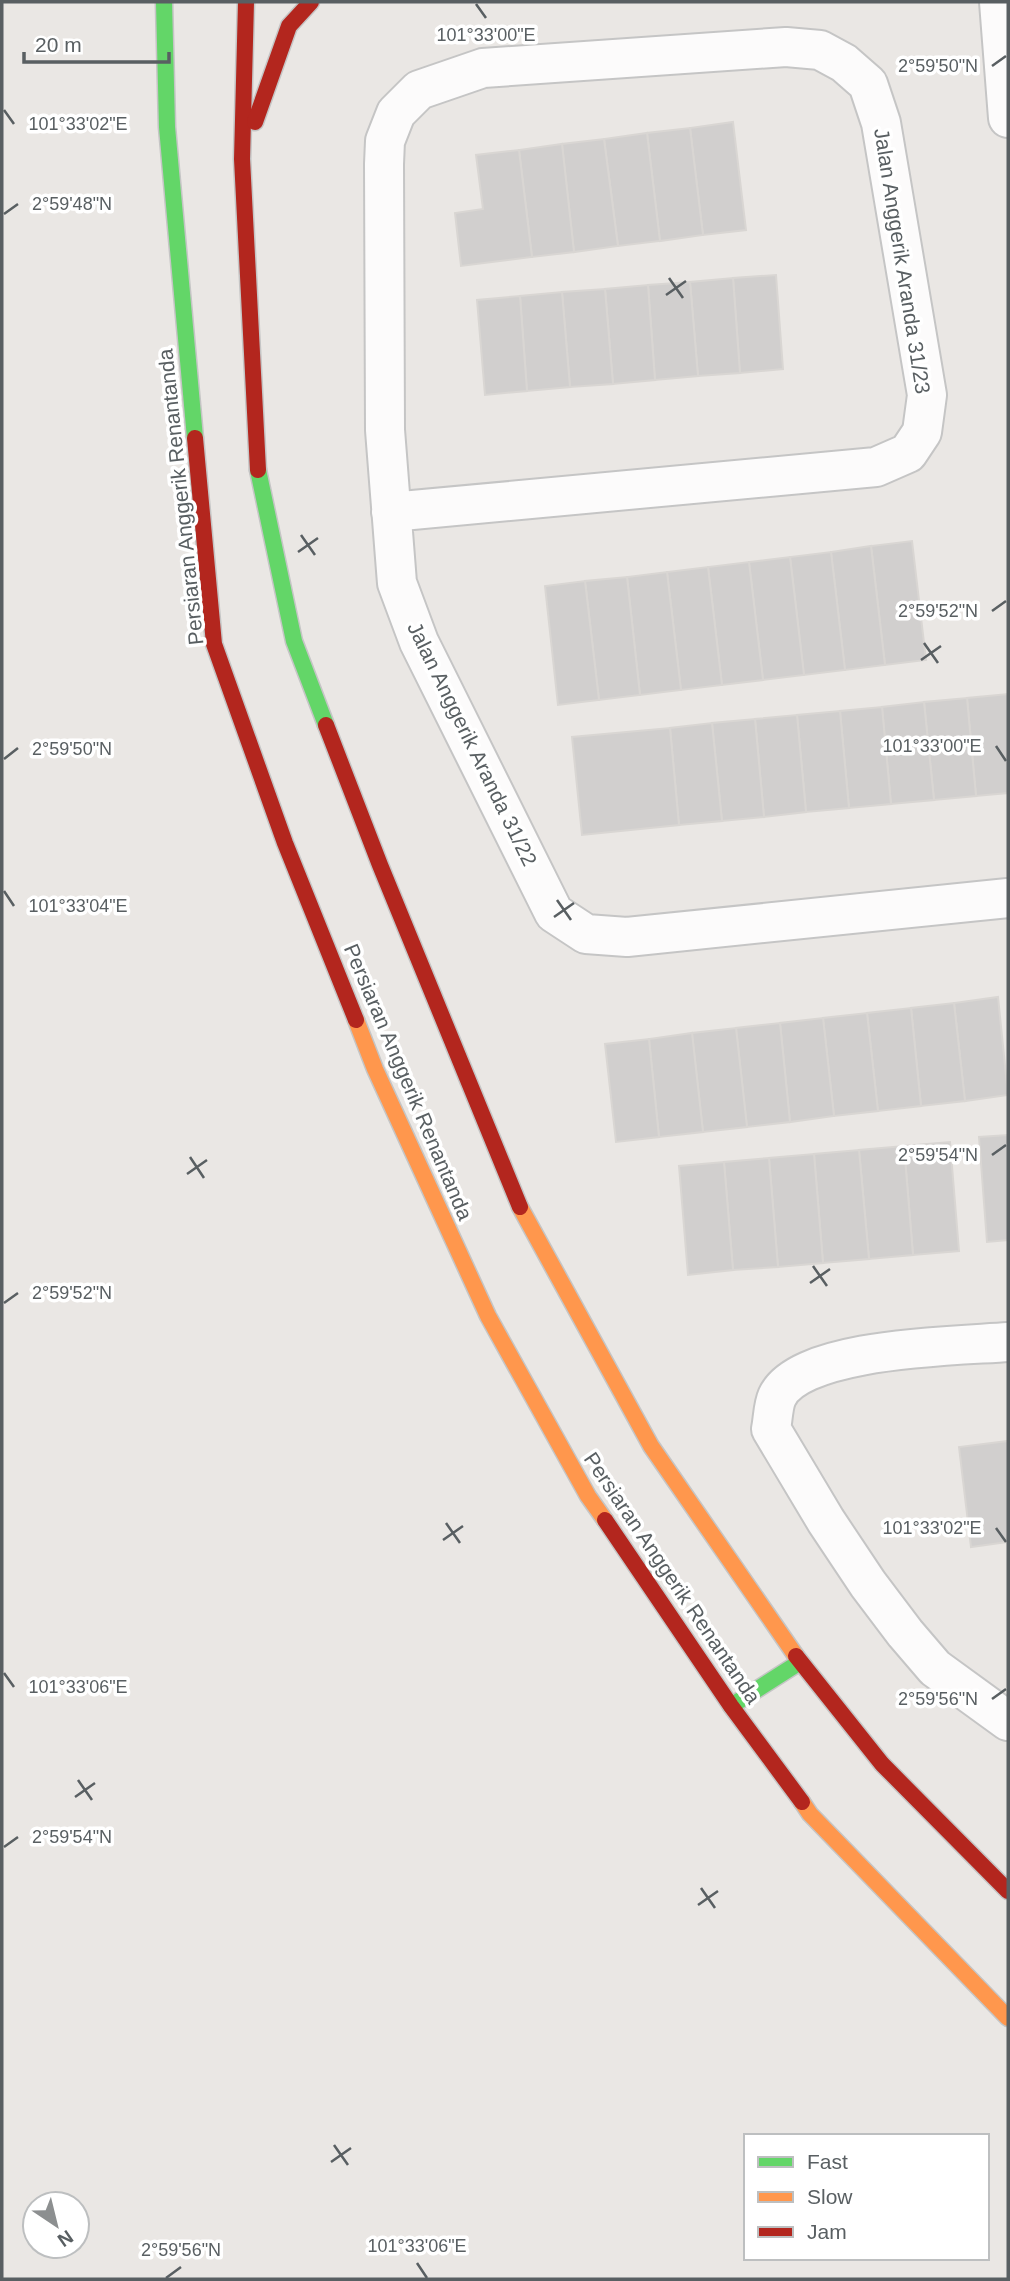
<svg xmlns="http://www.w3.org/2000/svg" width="1010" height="2281" font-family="Arial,sans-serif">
<rect width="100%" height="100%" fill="#eae7e4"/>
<g fill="#d1cfce" stroke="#d9d6d3" stroke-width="2">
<polygon points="733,122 746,230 703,235 690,128"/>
<polygon points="690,128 703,235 660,241 647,133"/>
<polygon points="647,133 660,241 618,246 604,139"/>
<polygon points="604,139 618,246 574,252 562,144"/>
<polygon points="562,144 574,252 532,257 519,150"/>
<polygon points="519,150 532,257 461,266 455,213 483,209 476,155"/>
<polygon points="776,275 783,369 740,373 733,278"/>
<polygon points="733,278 740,373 698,376 690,282"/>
<polygon points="690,282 698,376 655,380 648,285"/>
<polygon points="648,285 655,380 613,384 605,289"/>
<polygon points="605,289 613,384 570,387 562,292"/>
<polygon points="562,292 570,387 527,391 520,296"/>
<polygon points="520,296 527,391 485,395 477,300"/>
<polygon points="912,541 926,660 885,665 871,546"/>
<polygon points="871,546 885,665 845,670 831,552"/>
<polygon points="831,552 845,670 804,675 790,557"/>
<polygon points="790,557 804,675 763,680 749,562"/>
<polygon points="749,562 763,680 722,685 708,567"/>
<polygon points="708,567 722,685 681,690 667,572"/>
<polygon points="667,572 681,690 640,695 627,577"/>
<polygon points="627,577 640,695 599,700 585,581"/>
<polygon points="585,581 599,700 558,705 545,586"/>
<polygon points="1008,694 1008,793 976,796 967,698"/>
<polygon points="967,698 976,796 934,800 924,702"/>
<polygon points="924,702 934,800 891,804 882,707"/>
<polygon points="882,707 891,804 849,808 840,711"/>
<polygon points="840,711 849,808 806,812 797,715"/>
<polygon points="797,715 806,812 764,817 755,719"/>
<polygon points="755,719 764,817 722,821 712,723"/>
<polygon points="712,723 722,821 679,825 670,728"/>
<polygon points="670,728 679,825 582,835 572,737"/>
<polygon points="998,997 1008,1095 965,1101 954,1003"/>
<polygon points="954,1003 965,1101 921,1106 911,1008"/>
<polygon points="911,1008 921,1106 878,1111 867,1013"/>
<polygon points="867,1013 878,1111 834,1116 823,1018"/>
<polygon points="823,1018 834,1116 790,1122 780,1023"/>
<polygon points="780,1023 790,1122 747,1127 736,1028"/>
<polygon points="736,1028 747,1127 703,1132 692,1033"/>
<polygon points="692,1033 703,1132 659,1137 649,1039"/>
<polygon points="649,1039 659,1137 616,1142 605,1044"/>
<polygon points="1008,1135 1008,1240 987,1242 979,1137"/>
<polygon points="950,1142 959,1251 913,1255 904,1146"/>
<polygon points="904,1146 913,1255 869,1259 859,1150"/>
<polygon points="859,1150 869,1259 823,1263 814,1154"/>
<polygon points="814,1154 823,1263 778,1267 769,1158"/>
<polygon points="769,1158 778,1267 733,1270 724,1162"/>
<polygon points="724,1162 733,1270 688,1275 679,1166"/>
<polygon points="1008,1441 1008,1542 971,1547 959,1447"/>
</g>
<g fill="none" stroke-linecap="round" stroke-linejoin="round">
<g stroke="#c5c5c5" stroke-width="42">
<g id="street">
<polyline points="999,2 1008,118"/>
<polyline points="391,512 876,467 908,453 922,432 927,395 881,123 868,84 844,63 820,50 786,47 483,68 419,90 396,113 385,141 384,164 385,430 397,583 419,642 554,913 586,934 627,937 1008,898"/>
<path d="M1008 1342C959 1346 800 1347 777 1397 773 1406 773 1419 771 1429L826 1521 868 1584 905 1633 935 1668 1008 1721"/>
</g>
</g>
<g stroke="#c5c5c5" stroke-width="19">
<g id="fast">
<polyline points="164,2 167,127 195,438"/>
<polyline points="258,470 294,641 326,725"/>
<polyline points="731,1706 800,1662"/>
</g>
</g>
<g stroke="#c5c5c5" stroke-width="19">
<g id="slow">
<polyline points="356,1020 375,1069 488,1316 588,1496 605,1520"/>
<polyline points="520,1207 651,1446 796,1656"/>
<polyline points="802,1802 810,1814 1008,2018"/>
</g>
</g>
<g stroke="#c5c5c5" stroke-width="19">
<g id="jam">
<polyline points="246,2 242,159 258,470"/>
<polyline points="255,122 289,26 311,2"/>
<polyline points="195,438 214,644 285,843 356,1020"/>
<polyline points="326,725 380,865 520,1207"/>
<polyline points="605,1520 731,1706 802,1802"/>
<polyline points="796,1656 882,1764 1008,1891"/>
</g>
</g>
<use href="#street" stroke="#fcfbfb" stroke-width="38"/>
<use href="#fast" stroke="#63d668" stroke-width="16"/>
<use href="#slow" stroke="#ff974d" stroke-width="16"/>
<use href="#jam" stroke="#b3261e" stroke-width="16"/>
</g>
<path fill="none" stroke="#595f62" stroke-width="2.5" d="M476 4 486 18M992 66 1006 56M4 110 14 124M4 214 18 204M669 278 683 298M666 295 686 281M301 535 315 555M298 552 318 538M992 611 1006 601M924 643 938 663M921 660 941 646M996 746 1006 761M4 759 18 748M4 891 14 906M557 900 571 920M554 917 574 903M992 1155 1006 1145M190 1157 204 1178M187 1174 207 1160M813 1266 827 1286M810 1283 830 1269M4 1303 18 1293M446 1523 460 1543M996 1528 1006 1542M443 1540 463 1526M4 1673 14 1687M992 1699 1006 1689M78 1780 92 1800M75 1797 95 1783M4 1847 18 1837M701 1888 715 1908M698 1905 718 1891M334 2145 348 2165M331 2162 351 2148M417 2263 427 2278M166 2278 181 2267"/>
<g text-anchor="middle" stroke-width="7" stroke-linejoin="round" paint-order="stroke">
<g font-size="21" fill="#595f62" stroke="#fff">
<text transform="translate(902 261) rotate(81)" y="7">Jalan Anggerik Aranda 31/23</text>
<text transform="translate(181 497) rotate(-96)" y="7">Persiaran Anggerik Renantanda</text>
<text transform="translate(472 744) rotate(64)" y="7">Jalan Anggerik Aranda 31/22</text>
<text transform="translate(408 1082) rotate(67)" y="7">Persiaran Anggerik Renantanda</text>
<text transform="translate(672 1578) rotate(56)" y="7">Persiaran Anggerik Renantanda</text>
</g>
</g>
<g font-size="18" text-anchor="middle" fill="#595f62" stroke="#fff" stroke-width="7" stroke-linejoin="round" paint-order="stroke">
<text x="486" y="41">101°33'00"E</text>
<text x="938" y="72">2°59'50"N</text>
<text x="78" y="130">101°33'02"E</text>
<text x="72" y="210">2°59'48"N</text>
<text x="938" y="617">2°59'52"N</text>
<text x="932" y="752">101°33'00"E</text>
<text x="72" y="755">2°59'50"N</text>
<text x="78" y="912">101°33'04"E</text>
<text x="938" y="1161">2°59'54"N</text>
<text x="72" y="1299">2°59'52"N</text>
<text x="932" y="1534">101°33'02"E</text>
<text x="78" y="1693">101°33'06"E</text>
<text x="938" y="1705">2°59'56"N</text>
<text x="72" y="1843">2°59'54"N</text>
<text x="417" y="2252">101°33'06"E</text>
<text x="181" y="2256">2°59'56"N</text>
</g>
<rect width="1010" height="2281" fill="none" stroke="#595f62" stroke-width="7"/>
<rect x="744" y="2134" width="245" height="126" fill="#ffffff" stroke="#bdbfc0" stroke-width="2"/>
<rect x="758" y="2157" width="35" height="10" fill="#63d668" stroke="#bdbfc0" stroke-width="2"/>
<text x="807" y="2169" font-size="21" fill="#595f62">Fast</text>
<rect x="758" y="2192" width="35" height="10" fill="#ff974d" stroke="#bdbfc0" stroke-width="2"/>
<text x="807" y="2204" font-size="21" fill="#595f62">Slow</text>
<rect x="758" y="2227" width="35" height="10" fill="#b3261e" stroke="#bdbfc0" stroke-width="2"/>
<text x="807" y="2239" font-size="21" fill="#595f62">Jam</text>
<g transform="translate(56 2225) rotate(145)"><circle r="33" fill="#ffffff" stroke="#bdbfc0" stroke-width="2"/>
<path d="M0-5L12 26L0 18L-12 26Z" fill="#8c8f90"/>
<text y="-10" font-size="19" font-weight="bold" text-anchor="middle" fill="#595f62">N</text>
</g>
<path d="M24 52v10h145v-10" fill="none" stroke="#595f62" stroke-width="3.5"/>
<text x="35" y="52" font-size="21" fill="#595f62" stroke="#ffffff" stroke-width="5" paint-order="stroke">20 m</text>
</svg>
